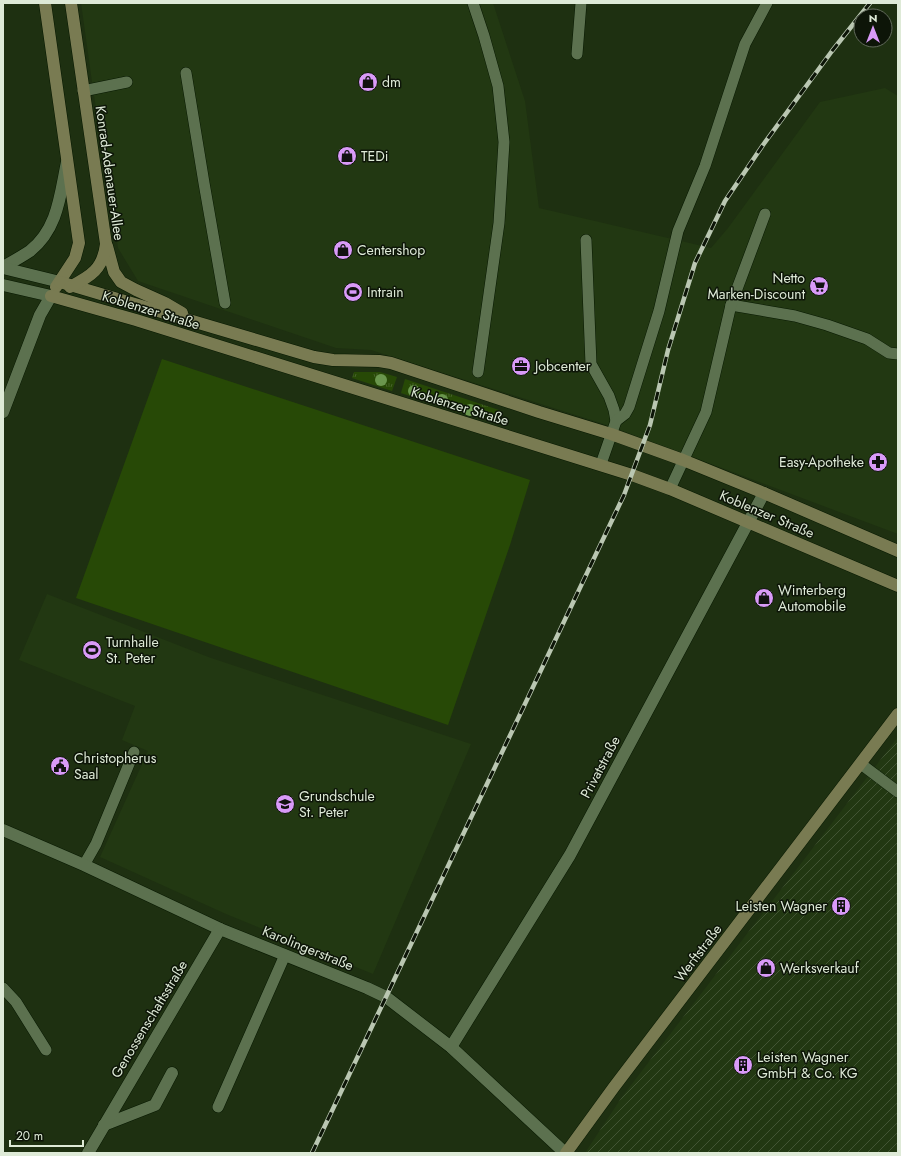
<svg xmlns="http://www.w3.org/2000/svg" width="901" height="1156" font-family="Jost,sans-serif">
<defs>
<pattern id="industrial-furrows" width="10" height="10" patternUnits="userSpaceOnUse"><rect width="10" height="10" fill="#223812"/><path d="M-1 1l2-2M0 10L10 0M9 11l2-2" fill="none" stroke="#425534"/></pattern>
<pattern id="grass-tufts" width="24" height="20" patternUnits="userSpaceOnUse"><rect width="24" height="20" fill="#274906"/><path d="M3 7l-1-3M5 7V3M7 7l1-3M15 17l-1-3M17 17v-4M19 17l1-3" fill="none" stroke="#46632a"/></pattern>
</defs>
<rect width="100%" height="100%" fill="#1e3011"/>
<g fill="#223812">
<polygon points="81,3 493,3 525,101 539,208 711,248 728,228 820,102 885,88 898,96 898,534 610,426 371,350 336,348 138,281 118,248 93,89"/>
<polygon points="47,594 211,658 471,744 373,974 226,914 100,857 148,751 122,740 135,706 19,660"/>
</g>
<polygon fill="url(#industrial-furrows)" points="898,737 898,1153 585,1153 622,1097"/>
<g fill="url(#grass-tufts)">
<polygon points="354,372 380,372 397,377 392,391 352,378"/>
<polygon points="405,379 502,411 499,419 467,415 401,393"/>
</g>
<polygon fill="#274906" points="162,359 530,480 510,545 448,725 76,598"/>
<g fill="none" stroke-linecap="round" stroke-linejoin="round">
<g stroke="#071800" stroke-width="12">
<g id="lane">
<polyline points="473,3 484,36 498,86 504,142 499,223 478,372"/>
<polyline points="577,54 581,3"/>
<polyline points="186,73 204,183 225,303"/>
<polyline points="83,91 127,82"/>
<polyline points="586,240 591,364 609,396 614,410 616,421"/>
<polyline points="731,305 795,316 827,325 867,339 889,353 898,354"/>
<polyline points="601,464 616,421 625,414 629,407 659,311 678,231 705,166 745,44 767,3"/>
<polyline points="670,489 706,412 731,305 765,214"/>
<polyline points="861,764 898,792"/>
<polyline points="84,865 96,844 134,752"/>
<polyline points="3,988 16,1002 46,1050"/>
<polyline points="218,1107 285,955"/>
</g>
</g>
<g stroke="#071800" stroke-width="13">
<g id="street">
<path d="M3 267C12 262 21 257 30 251 58 229 60 195 67 162"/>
<polyline points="3,268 60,282"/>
<polyline points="3,285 51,296 40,315 3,412"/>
<polyline points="3,830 84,865 220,929 367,988 386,997 451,1047 565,1153"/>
<polyline points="451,1047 570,855 764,493"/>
<polyline points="104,1125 155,1105 172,1073"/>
<polyline points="88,1153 220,929"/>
</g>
</g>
<g stroke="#071800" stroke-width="13">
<g id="secondary">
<polyline points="45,3 79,243 75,258 56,287"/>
<polyline points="107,246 114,272 121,282 136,290 165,303 182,313"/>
<polyline points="60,282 314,357 333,360 379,361 391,363 539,412 611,434 683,460 764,493 898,551"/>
<path d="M70 287C91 276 103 269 106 244L71 3"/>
<polyline points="51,296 136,320 632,475 670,489 898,586"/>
<polyline points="566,1153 614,1087 898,714"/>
</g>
</g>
<use href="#lane" stroke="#5c714f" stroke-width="11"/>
<use href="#street" stroke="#5c714f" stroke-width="12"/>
<use href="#secondary" stroke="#797b52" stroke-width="12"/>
<g stroke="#bac7b2" stroke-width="4.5">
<polyline id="rail" points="312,1153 624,495 650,425 668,350 695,263 725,201 763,145 832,51 870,3"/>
</g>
<use href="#rail" stroke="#0d1508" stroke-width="3" stroke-dasharray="9" stroke-linecap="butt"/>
</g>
<g fill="#6a964d">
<circle cx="381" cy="380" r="6"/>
<circle cx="414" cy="391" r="6"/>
<circle cx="442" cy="400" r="6"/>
<circle cx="470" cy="410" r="6"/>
</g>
<defs>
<g id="shop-disc" transform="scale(1)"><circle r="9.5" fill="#d99af8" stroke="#0d1508"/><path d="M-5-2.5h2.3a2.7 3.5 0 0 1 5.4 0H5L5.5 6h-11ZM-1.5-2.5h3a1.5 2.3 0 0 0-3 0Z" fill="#111"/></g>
<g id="supermarket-disc" transform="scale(1)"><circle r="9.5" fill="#d99af8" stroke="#0d1508"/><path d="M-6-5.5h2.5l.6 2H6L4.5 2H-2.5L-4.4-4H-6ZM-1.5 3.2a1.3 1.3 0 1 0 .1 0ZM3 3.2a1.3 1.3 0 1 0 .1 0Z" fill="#111"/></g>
<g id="stadium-disc" transform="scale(1)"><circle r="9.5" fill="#d99af8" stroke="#0d1508"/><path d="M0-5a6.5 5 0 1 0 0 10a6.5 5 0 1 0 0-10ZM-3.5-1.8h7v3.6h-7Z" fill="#111"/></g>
<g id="office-disc" transform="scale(1)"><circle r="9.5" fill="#d99af8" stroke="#0d1508"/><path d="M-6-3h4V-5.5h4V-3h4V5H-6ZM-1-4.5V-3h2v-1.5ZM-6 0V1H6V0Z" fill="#111"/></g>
<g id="pharmacy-disc" transform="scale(1)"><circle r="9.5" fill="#d99af8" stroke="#0d1508"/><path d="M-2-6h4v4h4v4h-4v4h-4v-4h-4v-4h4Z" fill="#111"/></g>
<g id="civic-disc" transform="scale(1)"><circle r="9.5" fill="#d99af8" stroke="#0d1508"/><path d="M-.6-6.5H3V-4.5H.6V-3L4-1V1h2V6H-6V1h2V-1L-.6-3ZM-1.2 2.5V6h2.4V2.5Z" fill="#111"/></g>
<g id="school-disc" transform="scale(1)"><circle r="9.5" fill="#d99af8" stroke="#0d1508"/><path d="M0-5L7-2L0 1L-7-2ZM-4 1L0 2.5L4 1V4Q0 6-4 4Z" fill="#111"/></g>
<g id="building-disc" transform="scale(1)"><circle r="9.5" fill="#d99af8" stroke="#0d1508"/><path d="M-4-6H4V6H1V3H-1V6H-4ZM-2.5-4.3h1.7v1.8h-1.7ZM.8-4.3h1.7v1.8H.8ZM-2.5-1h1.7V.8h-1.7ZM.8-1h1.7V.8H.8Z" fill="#111"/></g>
</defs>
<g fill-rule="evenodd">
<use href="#shop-disc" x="368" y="82"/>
<use href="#shop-disc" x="347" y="156"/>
<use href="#shop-disc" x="343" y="250"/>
<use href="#supermarket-disc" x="819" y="286"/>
<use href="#stadium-disc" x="353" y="292"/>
<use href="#office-disc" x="521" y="366"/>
<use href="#pharmacy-disc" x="878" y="462"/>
<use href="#shop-disc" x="764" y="598"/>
<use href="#stadium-disc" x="92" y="650"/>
<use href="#civic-disc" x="60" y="766"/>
<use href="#school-disc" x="285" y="804"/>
<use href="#building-disc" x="841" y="906"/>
<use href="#shop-disc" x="766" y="968"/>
<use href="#building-disc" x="743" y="1065"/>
</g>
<g text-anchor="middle" stroke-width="3" stroke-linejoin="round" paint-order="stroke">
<g font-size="14" fill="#deead7" stroke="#0d1508" text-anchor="start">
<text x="382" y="87">dm</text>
<text x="361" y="161">TEDi</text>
<text x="357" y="255">Centershop</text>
<text x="805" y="283" text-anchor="end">Netto<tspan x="805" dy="16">Marken-Discount</tspan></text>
<text x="367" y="297">Intrain</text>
<text x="535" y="371">Jobcenter</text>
<text x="864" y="467" text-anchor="end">Easy-Apotheke</text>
<text x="778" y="595">Winterberg<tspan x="778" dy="16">Automobile</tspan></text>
<text x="106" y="647">Turnhalle<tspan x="106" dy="16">St. Peter</tspan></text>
<text x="74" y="763">Christopherus<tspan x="74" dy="16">Saal</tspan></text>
<text x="299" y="801">Grundschule<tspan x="299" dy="16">St. Peter</tspan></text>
<text x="827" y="911" text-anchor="end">Leisten Wagner</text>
<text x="780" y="973">Werksverkauf</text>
<text x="757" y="1062">Leisten Wagner<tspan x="757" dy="16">GmbH &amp; Co. KG</tspan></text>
</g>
<g font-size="14" fill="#deead7" stroke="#0d1508">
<text transform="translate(110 173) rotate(82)" y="5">Konrad-Adenauer-Allee</text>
<text transform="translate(151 310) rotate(17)" y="5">Koblenzer Straße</text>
<text transform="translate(460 406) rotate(17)" y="5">Koblenzer Straße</text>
<text transform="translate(767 514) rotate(23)" y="5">Koblenzer Straße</text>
<text transform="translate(600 767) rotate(-62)" y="5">Privatstraße</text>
<text transform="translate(308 948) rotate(22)" y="5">Karolingerstraße</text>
<text transform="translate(698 953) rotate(-53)" y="5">Werftstraße</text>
<text transform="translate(149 1019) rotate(-59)" y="5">Genossenschaftsstraße</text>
</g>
</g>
<rect width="901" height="1156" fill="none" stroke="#deead7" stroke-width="8"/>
<g transform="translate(873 28)"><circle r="19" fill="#0d1508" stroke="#616a5b"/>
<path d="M0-3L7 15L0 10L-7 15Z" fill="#d99af8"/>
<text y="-6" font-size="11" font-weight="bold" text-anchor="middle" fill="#deead7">N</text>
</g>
<path d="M10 1140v6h73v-6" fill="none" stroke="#deead7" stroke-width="2"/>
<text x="16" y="1140" font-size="12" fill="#deead7" stroke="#0d1508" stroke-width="3" paint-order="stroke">20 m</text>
</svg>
